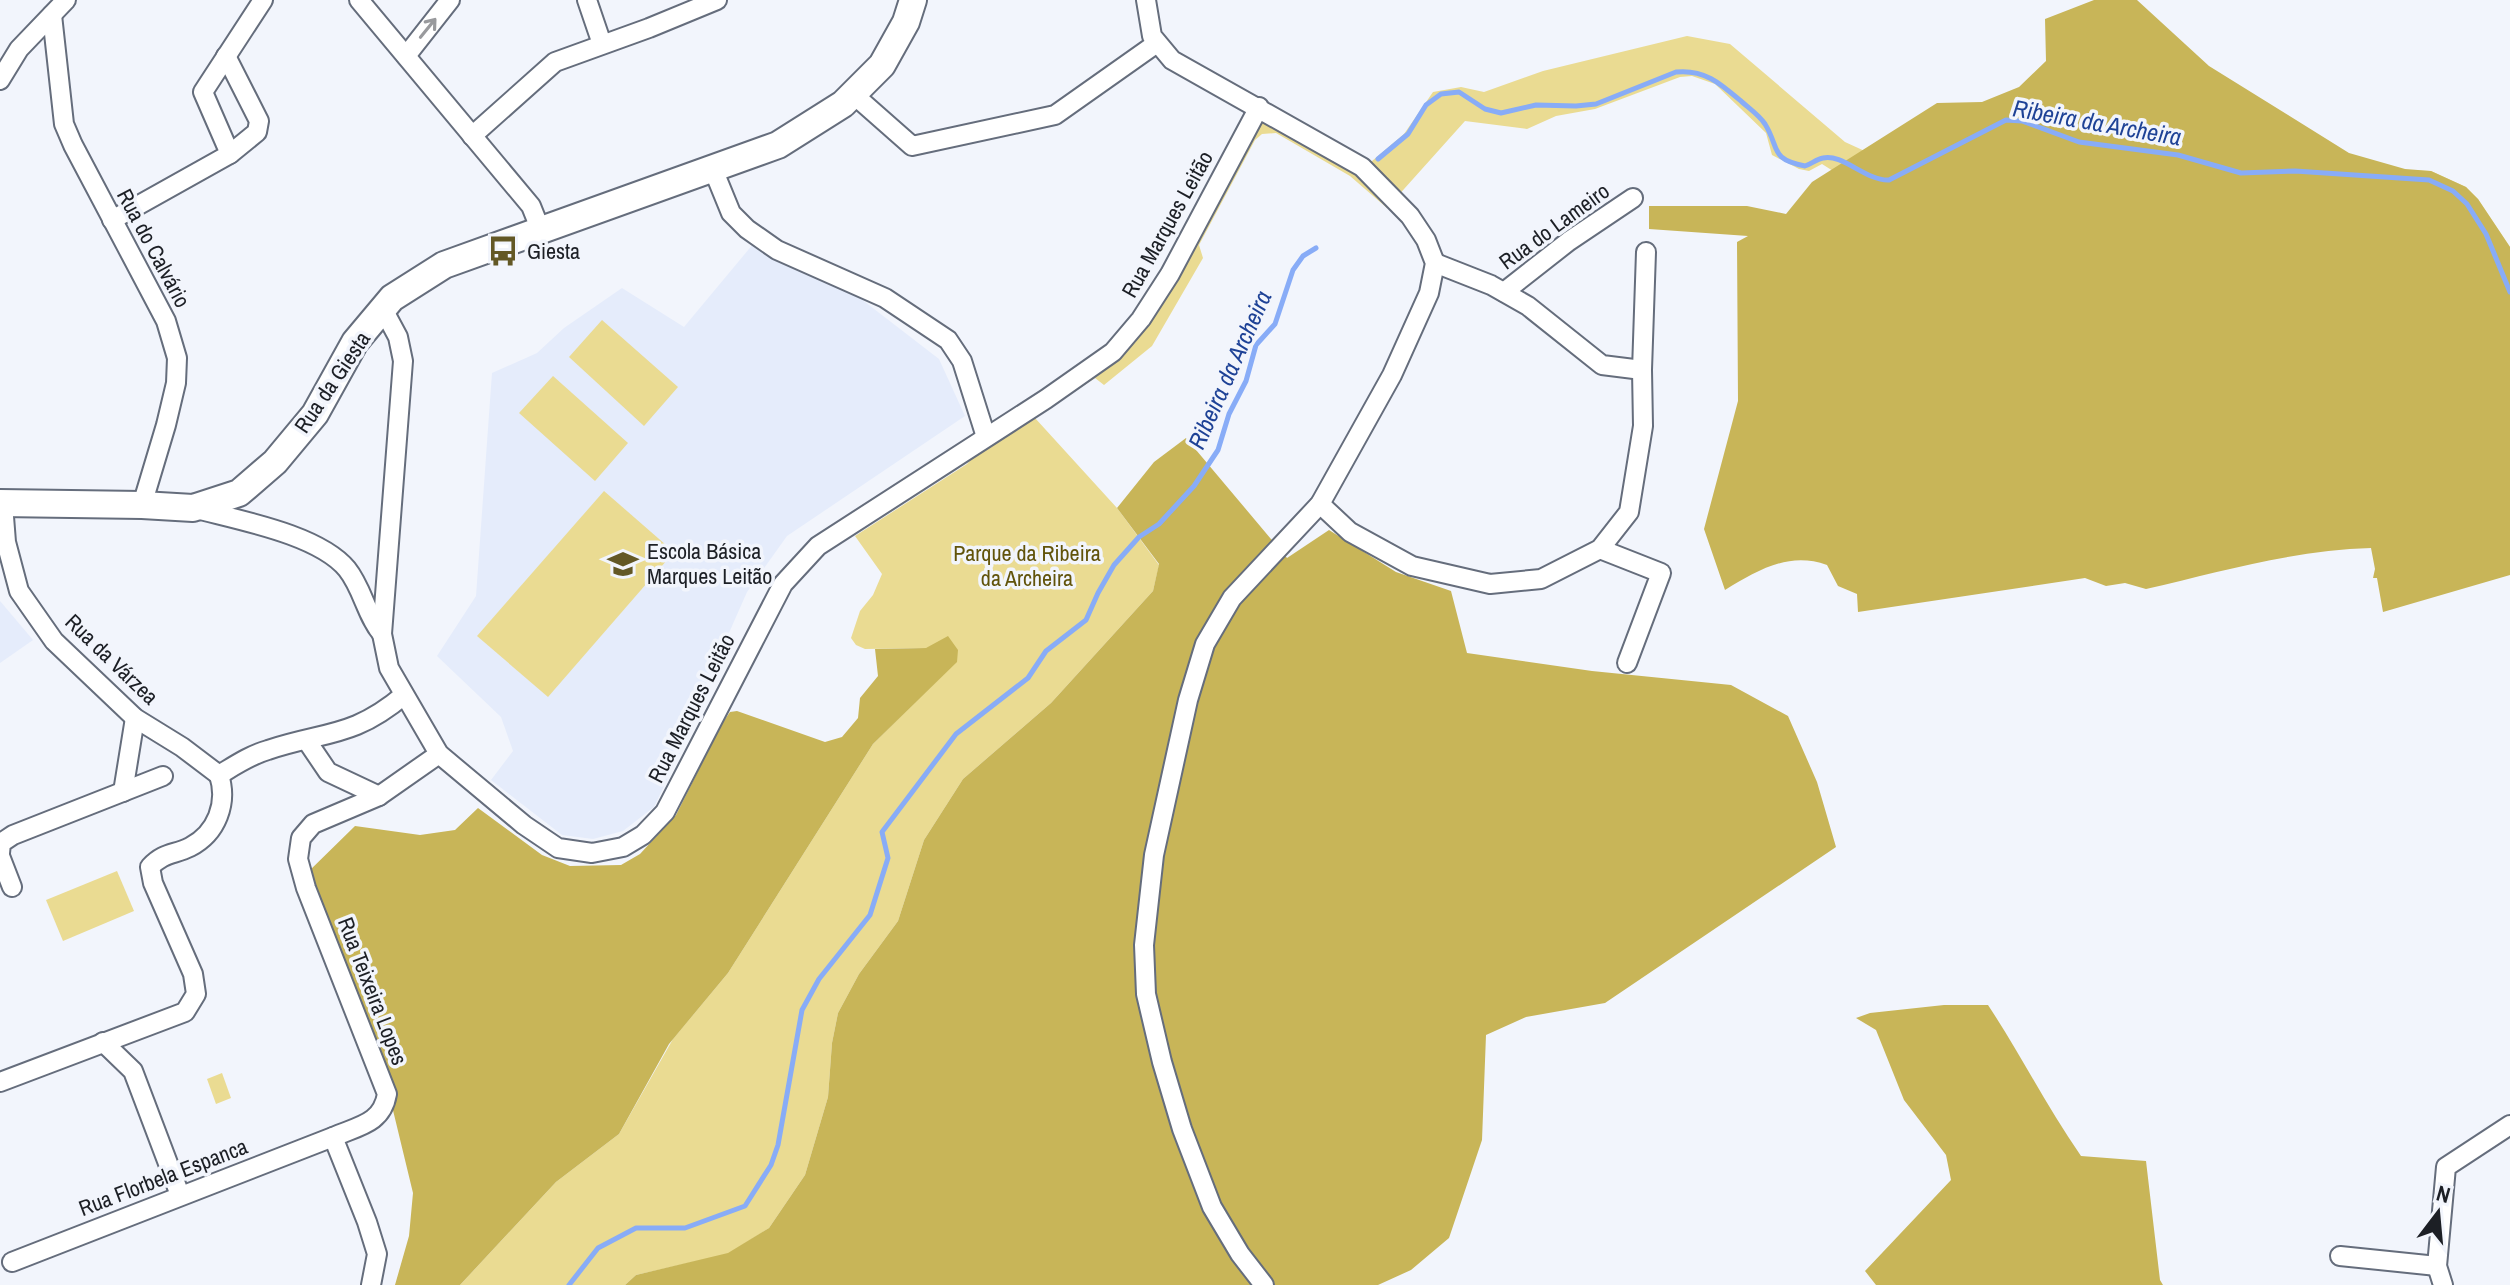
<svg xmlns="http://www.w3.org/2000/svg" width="2510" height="1285" font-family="'Archivo Narrow',sans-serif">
<rect width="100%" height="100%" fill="#f2f5fc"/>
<g fill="#e5ecfb">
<polygon points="754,243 796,270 843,285 939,359 965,416 787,536 747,592 706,685 711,688 654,807 623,831 593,839 562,835 491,780 513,751 501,717 437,656 476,596 492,373 537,353 564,328 622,288 684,327"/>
<polygon points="0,601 33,640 0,663"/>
</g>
<g fill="#eadb92">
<polygon points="1687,36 1730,44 1845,142 1869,153 2431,171 2466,187 2478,199 2510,247 1841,176 1822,164 1809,171 1799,169 1772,155 1766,133 1715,84 1692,76 1680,77 1595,109 1556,116 1527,129 1465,121 1387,208 1350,176 1276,133 1262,134 1255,140 1199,245 1203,258 1152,346 1104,385 1095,378 1035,418 1117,508 1159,565 1153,591 1051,703 963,779 924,840 898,921 859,974 838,1013 832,1043 828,1097 805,1175 769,1228 728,1254 636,1275 625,1285 460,1285 556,1182 619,1134 673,1039 728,973 873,744 956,662 926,648 865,649 856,645 851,638 860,611 873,595 882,574 855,536 967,464 972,458 971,447 1116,356 1261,121 1273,122 1359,172 1404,134 1433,92 1461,87 1484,92 1543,71"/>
<polygon points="602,320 678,387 644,426 569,357"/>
<polygon points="553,376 628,443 595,481 519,413"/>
<polygon points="604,491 674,552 548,697 477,636"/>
<polygon points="117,871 134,911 63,941 46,900"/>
<polygon points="222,1073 231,1098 216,1104 207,1079"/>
</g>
<g fill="#c8b558">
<path d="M2094 0H2137L2209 66 2349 153 2405 169 2431 171 2466 187 2478 199 2510 247V575L2383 612 2377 578H2373L2375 569 2371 548C2295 550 2220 572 2146 589L2125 583 2106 586 2085 578 1858 612 1857 594 1838 586 1827 565C1788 551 1757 571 1725 590L1704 529 1738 401 1737 242 1748 236 1649 229V206H1747L1786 214 1812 182 1937 103 1982 102 2019 87 2046 61 2045 19Z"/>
<polygon points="1186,438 1287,558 1329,530 1396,572 1451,591 1467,653 1592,671 1731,685 1788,716 1817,782 1836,847 1605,1003 1526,1017 1486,1035 1482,1140 1449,1238 1411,1270 1378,1285 625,1285 636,1275 728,1253 769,1228 805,1175 828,1097 832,1043 838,1013 859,974 898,921 924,840 963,779 1051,703 1153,591 1159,564 1117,508 1154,462"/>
<polygon points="948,636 958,650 957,662 873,744 728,973 669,1044 619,1134 556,1182 460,1285 395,1285 409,1236 413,1193 384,1073 306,874 355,826 420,835 455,830 478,808 542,855 570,866 621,865 640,854 676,815 721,725 730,712 737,711 825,742 842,737 858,718 860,698 878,676 875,649 926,648"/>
<path d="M1944 1005H1988C2021 1055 2047 1107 2081 1156L2146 1161 2160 1280 2163 1285H1876L1865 1271 1951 1180 1946 1155 1904 1100 1876 1030 1856 1018 1870 1013Z"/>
</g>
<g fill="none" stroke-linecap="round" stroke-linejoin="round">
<g stroke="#88acf7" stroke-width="5">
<path d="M1378 159 1408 134 1426 105 1441 94 1459 92 1485 109 1501 113 1536 105 1576 106 1596 104 1676 72C1705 69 1721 84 1742 102 1750 109 1759 115 1765 124 1780 148 1769 159 1805 166 1811 164 1817 159 1823 158 1842 153 1866 181 1889 180L2006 120 2022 121 2079 142 2178 155 2241 173 2295 171 2429 180 2453 191 2467 204 2486 234 2510 292"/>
<polyline points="569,1285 598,1248 636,1228 685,1228 745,1206 771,1165 778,1145 802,1010 819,979 870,915 888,858 882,832 956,734 1028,678 1046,651 1086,620 1098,593 1114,565 1139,537 1159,524 1194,486 1218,450 1229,414 1246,381 1256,345 1275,324 1293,270 1303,256 1316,248"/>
</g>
<g stroke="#656d7c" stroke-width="22">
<g id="street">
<polyline points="359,0 531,206 541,231"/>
<polyline points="587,0 602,44"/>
<polyline points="1146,0 1152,36 1172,60 1362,167 1410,216 1426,240 1435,263 1429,293 1392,375 1320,504 1232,598 1205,644 1188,700 1154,855 1144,945 1146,994 1162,1062 1182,1129 1212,1207 1240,1254 1264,1285"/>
<polyline points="52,15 64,124 73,145 166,321 177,358 176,383 166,425 142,505"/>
<polyline points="226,56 259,121 257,132 230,154"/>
<polyline points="406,56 450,0"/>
<polyline points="0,80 19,49 66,0"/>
<polyline points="853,94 912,146 1055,115 1157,43"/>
<polyline points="472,136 555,62 649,28 717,0"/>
<polyline points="713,169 731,213 747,229 777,250 885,298 948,340 962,361 986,437"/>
<polyline points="112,220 230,154 203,92 263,0"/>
<polyline points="1435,263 1491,285 1528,306 1602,365 1642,370"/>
<polyline points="1504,292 1569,241 1633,198"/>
<polyline points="383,309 398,337 403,361 382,634 389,668 439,754 524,825 558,848 592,853 623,847 643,835 665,812 783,584 818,546 1046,399 1113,352 1141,319 1170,274 1259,107"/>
<path d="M3 504 6 542 19 591 54 641 135 718 182 747 219 775C234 766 250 755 268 750 325 731 353 738 404 695"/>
<polyline points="1320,504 1350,532 1412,566 1490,584 1541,579 1600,549 1629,512 1643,426 1642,370 1646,252"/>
<path d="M193 508C237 520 318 534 347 569 363 589 366 615 382 634"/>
<polyline points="1600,549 1661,573 1627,663"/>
<polyline points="307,741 328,772 379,796"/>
<polyline points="123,792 135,718"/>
<polyline points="0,853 1,843 13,835 163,776"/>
<polyline points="0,856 12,887"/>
<polyline points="103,1042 133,1071 180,1195"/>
<path d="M0 1082 185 1012 196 994 193 974 153 883 150 867C164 852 174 855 190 847 217 833 228 803 219 775"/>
<polyline points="2340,1256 2437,1266"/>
<polyline points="12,1262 333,1137"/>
<path d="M371 1285 377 1254 367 1222 333 1137C358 1126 382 1124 387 1094L306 888 298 859 301 838 313 824 379 796 439 754"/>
<polyline points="2443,1285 2437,1266 2446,1167 2510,1125"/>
</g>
</g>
<g stroke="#656d7c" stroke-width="30">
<polyline id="secondary" points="0,503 142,505 193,508 239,493 275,462 315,414 355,342 392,298 444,265 778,145 843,104 882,65 906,22 913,0"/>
</g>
<use href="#street" stroke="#fff" stroke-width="18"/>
<use href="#secondary" stroke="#fff" stroke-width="26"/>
</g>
<defs><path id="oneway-shaft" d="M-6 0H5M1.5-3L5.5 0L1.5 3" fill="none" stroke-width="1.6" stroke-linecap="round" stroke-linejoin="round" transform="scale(2)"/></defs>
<use stroke="#999a9d" href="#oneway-shaft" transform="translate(428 28) rotate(-51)"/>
<defs>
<g id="bus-bare" transform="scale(2.4)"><path d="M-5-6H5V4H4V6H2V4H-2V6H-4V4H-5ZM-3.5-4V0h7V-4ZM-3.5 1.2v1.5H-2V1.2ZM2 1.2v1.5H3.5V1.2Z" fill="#635825" stroke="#f2f5fc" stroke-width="2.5" paint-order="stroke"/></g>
<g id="school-bare" transform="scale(2.4)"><path d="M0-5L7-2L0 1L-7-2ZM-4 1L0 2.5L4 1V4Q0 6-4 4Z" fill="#635825" stroke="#f2f5fc" stroke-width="2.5" paint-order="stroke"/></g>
</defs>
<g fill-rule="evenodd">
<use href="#bus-bare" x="503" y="251"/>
<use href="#school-bare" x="623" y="564"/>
</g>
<g text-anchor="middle" stroke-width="7" stroke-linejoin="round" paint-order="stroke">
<g font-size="22" fill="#1c1f25" stroke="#f2f5fc">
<text transform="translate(1167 224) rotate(-61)" y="8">Rua Marques Leitão</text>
<text transform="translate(1554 226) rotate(-36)" y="8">Rua do Lameiro</text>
<text transform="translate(154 248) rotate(62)" y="8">Rua do Calvário</text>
<text transform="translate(332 382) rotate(-56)" y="8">Rua da Giesta</text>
<text transform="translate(112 659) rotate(44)" y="8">Rua da Várzea</text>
<text transform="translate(691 708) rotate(-63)" y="8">Rua Marques Leitão</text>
<text transform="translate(373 991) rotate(69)" y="8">Rua Teixeira Lopes</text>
<text transform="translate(163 1177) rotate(-21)" y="8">Rua Florbela Espanca</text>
</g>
<g font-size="22" fill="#1c1f25" stroke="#f2f5fc" text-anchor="start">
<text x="527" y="259">Giesta</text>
<text x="647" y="559">Escola Básica<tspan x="647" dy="25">Marques Leitão</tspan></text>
</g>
<g font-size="22" fill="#61530a" stroke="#f2f5fc">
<text x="1027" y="561">Parque da Ribeira<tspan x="1027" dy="25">da Archeira</tspan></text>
</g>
<g font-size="24" font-style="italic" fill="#1e4296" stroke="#f2f5fc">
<text transform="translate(2097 123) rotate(10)" y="8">Ribeira da Archeira</text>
<text transform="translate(1230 370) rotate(-66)" y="8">Ribeira da Archeira</text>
</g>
</g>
<g transform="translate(2438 1213) rotate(16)" stroke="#f2f5fc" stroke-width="6" paint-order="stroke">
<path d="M0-6L14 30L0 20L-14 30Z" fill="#1c1f25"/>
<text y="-12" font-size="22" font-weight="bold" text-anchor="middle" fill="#1c1f25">N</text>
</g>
</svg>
